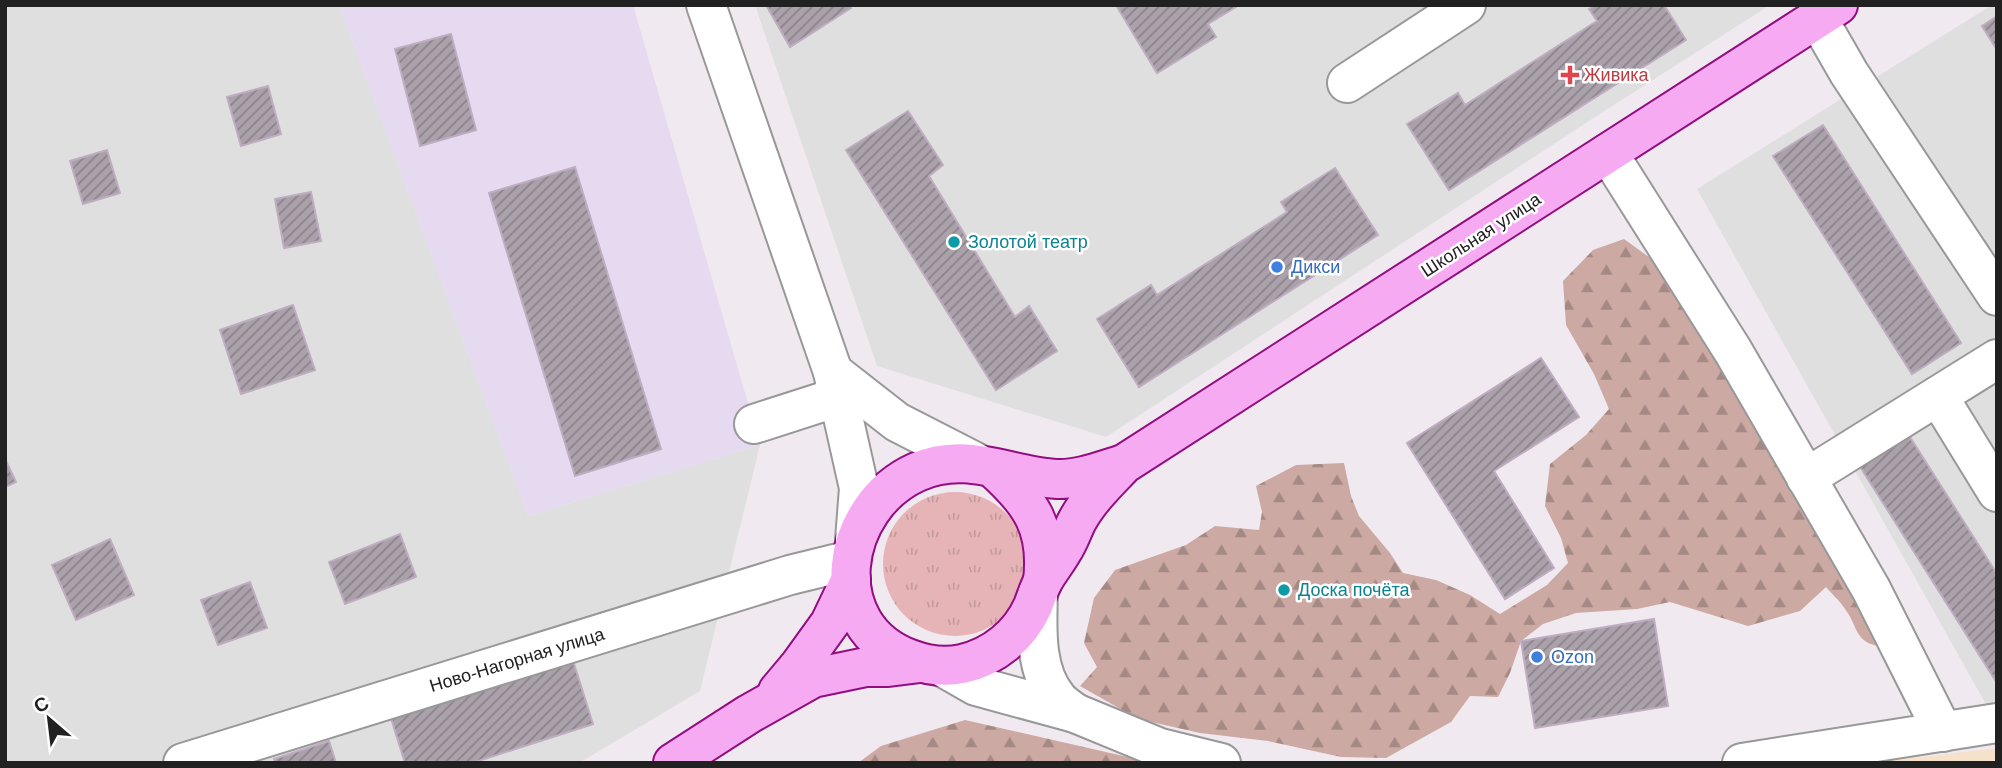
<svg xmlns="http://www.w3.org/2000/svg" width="2002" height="768" font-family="Arial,sans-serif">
<defs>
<pattern id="grass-tufts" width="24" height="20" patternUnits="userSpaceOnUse" patternTransform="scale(1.75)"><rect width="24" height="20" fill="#e6b4b6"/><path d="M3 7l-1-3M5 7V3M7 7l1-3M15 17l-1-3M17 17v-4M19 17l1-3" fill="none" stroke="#c59a9c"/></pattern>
<pattern id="forest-firs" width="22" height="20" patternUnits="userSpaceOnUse" patternTransform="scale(1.75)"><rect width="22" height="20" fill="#cca9a2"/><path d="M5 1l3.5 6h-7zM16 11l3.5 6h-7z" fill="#a58984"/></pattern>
<pattern id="building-hatch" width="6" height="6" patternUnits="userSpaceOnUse" patternTransform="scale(1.75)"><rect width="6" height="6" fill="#aba1ab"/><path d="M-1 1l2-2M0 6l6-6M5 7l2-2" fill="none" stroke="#8b838b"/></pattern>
</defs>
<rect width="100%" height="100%" fill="#f1e9f0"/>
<g fill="#dfdfdf">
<polygon points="5,5 339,5 528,516 760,445 700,691 579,763 5,763"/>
<polygon points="755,5 1770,5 1592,119 1106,437 877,366"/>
<polygon points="1992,5 1997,5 1997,724 1697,189"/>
</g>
<polygon fill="#e5daf0" points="339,5 633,5 760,445 528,516"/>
<circle fill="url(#grass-tufts)" cx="955" cy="564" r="72"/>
<g fill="url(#forest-firs)">
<path d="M1624 239 1653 260 1689 314 1882 637 1878 646C1854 641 1858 626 1845 609 1840 601 1832 594 1826 587L1800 611 1748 626 1670 602 1637 609 1576 613 1543 624 1521 641 1510 673 1498 697 1470 696 1451 722 1386 758 1341 757 1268 741 1200 733 1138 719 1080 686 1097 667 1084 643 1094 598 1115 570 1186 545 1215 526 1259 530 1262 512 1256 486 1296 465 1344 463 1351 496 1359 516 1390 553 1403 573 1436 580 1470 595 1500 614 1547 585 1568 563 1561 538 1545 506 1550 464 1586 435 1609 409 1594 374 1566 325 1563 281 1593 250Z"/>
<polygon points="965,720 1154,763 858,763 881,746"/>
</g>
<polygon fill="#f6e2cb" points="1997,748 1997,763 1873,763"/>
<g fill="url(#building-hatch)" stroke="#bfadc1" stroke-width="2">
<polygon points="766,5 849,5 851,8 790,47"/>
<polygon points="1116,5 1239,5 1208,24 1216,37 1157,73"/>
<polygon points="1595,5 1664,5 1686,40 1449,190 1407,124 1458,93 1465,105 1597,21 1589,9"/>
<polygon points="1997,16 1997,50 1982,26"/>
<polygon points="451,34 476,130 420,146 395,49"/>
<polygon points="268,86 281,134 241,146 227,97"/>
<polygon points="908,111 943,165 929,176 1015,317 1029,306 1057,351 996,390 846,150"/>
<polygon points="1823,125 1961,343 1912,374 1773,156"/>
<polygon points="107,150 120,193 83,204 70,161"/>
<polygon points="575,167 661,449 575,476 489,193"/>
<polygon points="1335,168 1378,235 1139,387 1097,319 1151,285 1157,295 1287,212 1281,202"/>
<polygon points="311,192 321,241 284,248 275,199"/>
<polygon points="293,305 315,370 241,394 220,330"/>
<polygon points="1541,358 1579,417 1494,471 1554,568 1505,599 1407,443"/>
<polygon points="1908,434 1997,574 1997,683 1859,465"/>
<polygon points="5,459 16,482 5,487"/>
<polygon points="400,534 416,577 345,604 329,562"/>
<polygon points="110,539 134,595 76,620 52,565"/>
<polygon points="250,582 267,628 218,645 201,600"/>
<polygon points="1654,619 1668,706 1535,728 1521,641"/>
<polygon points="571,654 593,724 472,763 405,763 389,712"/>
<polygon points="329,741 336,763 275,763 274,759"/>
</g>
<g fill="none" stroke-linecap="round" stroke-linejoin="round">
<g stroke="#989898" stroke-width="42">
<g id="minor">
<polyline points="706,5 833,372 859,488 855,540"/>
<polyline points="1818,19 1849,73 1997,296"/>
<polyline points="1347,83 1466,5"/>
<polyline points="1608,153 1733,351 1871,589 1943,732"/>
<polyline points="833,372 897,422 977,463"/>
<polyline points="1938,396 1997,492"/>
<polyline points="754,424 838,397"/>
<polyline points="1806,478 1997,359"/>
<path d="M1038 593C1037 627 1034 671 1058 699 1063 705 1070 709 1075 713"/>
<polyline points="941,666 976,686 1075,713 1160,748 1221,763"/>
<polyline points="183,763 790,575 851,560"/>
<polyline points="1742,763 1997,723"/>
</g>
</g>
<g stroke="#920d80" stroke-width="42">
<g id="major">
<path d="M1124 464C1103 470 1079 480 1057 479 1007 476 967 450 917 472 839 507 821 626 910 659 926 665 944 668 962 664 994 657 1020 635 1033 606 1036 598 1039 589 1043 581 1049 570 1057 561 1063 550 1069 541 1072 531 1077 521 1089 499 1107 482 1124 464L1838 5"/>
<path d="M993 468C1031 502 1049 528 1043 581"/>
<polyline points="778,691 799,666 830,623 851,579"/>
<polyline points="673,763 749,714 813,678 866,667 888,667 920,663"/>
</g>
</g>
<use href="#minor" stroke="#fff" stroke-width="38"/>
<use href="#major" stroke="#f5aaf2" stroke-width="38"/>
</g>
<path fill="#e0444e" stroke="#fff" stroke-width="2.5" d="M1566.5 64.5h7v7h7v7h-7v7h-7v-7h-7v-7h7z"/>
<g fill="#0f9aa8" stroke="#fff" stroke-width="2.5">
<circle cx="954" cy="242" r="7"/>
<circle cx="1284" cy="590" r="7"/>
</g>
<g fill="#3f7fe0" stroke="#fff" stroke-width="2.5">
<circle cx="1277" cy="267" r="7"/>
<circle cx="1537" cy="657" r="7"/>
</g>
<g text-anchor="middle" stroke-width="5" stroke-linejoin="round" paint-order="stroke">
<g font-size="18" fill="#be3a42" stroke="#fff" text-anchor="start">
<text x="1584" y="81">Живика</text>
</g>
<g font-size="18" fill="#212121" stroke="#fff">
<text transform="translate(1481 235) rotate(-33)" y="6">Школьная улица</text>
<text transform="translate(517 660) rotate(-17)" y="6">Ново-Нагорная улица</text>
</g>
<g font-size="18" fill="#0d838f" stroke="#fff" text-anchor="start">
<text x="968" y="248">Золотой театр</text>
<text x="1298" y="596">Доска почёта</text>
</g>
<g font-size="18" fill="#366cbe" stroke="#fff" text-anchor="start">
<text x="1291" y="273">Дикси</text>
<text x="1551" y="663">Ozon</text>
</g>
</g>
<rect width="2002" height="768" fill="none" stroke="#212121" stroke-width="14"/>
<g transform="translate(49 719) rotate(332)" stroke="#ffffff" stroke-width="5" paint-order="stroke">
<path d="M0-5L12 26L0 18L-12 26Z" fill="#212121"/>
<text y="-10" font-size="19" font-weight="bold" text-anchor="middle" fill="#212121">С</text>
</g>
</svg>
